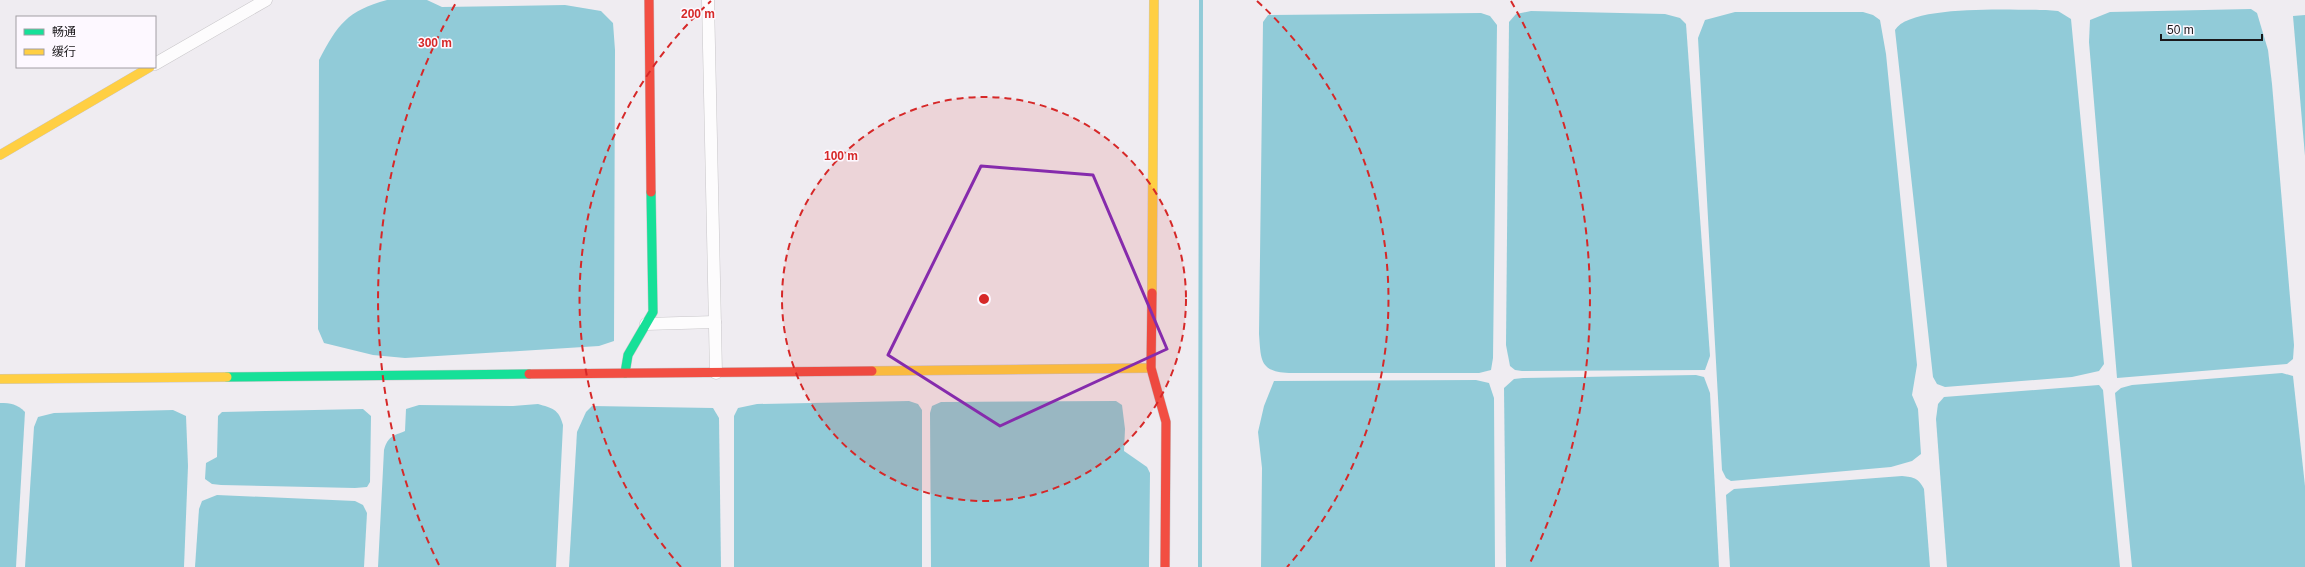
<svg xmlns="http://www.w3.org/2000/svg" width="2305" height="567" font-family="Arial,'Noto Sans SC',sans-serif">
<rect width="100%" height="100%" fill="#efecf1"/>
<g fill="#91cbd8">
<path d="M387 0H427L442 7 565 5 601 11 613 23 615 50 614 341 599 346 405 358 373 355 324 343 318 329 319 60C338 24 347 11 387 0Z"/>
<polygon points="2251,9 2257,13 2268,50 2272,84 2294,345 2293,359 2287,364 2117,378 2089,42 2090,20 2110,12"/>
<path d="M2046 10 2058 11 2071 19 2104 364 2099 371 2072 377 1945 387 1937 384 1933 377 1895 30C1910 4 2016 10 2046 10Z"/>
<polygon points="1531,11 1665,14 1680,18 1686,24 1710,356 1705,370 1522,371 1515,370 1510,366 1506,345 1509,22 1516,14"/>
<polygon points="1735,12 1863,12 1873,15 1880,20 1886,54 1917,365 1912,395 1918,409 1921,454 1912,461 1891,467 1731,481 1726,478 1722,470 1698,38 1705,20"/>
<path d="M1481 13 1490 16 1497 25 1493 358 1491 370 1479 373H1289C1259 372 1261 359 1259 334L1263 22 1268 15Z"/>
<polygon points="2305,15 2305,156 2293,16"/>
<polygon points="2282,373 2293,376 2305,486 2305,567 2132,567 2115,393 2121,388 2132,385"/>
<polygon points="1696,375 1704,377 1710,393 1719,567 1506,567 1504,388 1514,379 1523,378"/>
<polygon points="1476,380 1489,383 1494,398 1495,567 1261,567 1262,468 1258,432 1264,406 1274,381"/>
<polygon points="2099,385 2103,390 2120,567 1947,567 1936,419 1938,404 1944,397"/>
<polygon points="909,401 918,404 922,410 922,567 734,567 734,416 738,408 757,404"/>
<polygon points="1116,401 1122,405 1125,429 1124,451 1147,467 1150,473 1149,567 931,567 930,413 932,406 941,402"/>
<path d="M0 403C11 403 17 404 25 412L16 567H0Z"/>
<path d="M538 404C552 408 559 409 563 425L556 567H378L384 450C388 436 393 436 405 431L406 409 419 405 513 406Z"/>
<polygon points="592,406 713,408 719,418 721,567 569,567 577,432 586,412"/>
<polygon points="363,409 371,416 370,482 367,487 355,488 221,485 212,484 205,479 206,463 217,457 218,416 222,412"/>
<polygon points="173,410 186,416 188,466 184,567 25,567 34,427 38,417 54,413"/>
<path d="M1902 476C1914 477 1918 478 1924 489L1930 567H1730L1726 495 1734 489Z"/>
<polygon points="217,495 355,501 363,505 367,513 364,567 195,567 199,509 202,501"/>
</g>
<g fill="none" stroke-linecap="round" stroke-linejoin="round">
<polyline stroke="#91cbd8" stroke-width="4" points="1200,567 1201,0"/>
<g stroke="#c8c6c9" stroke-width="13">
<g id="street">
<polyline points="708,0 716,373"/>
<polyline points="155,64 266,0"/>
<polyline points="646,324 715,322"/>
</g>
</g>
<g stroke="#c8c6c9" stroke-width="10">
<g id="fast">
<polyline points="625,373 628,355 653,312 651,192"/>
<polyline points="227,377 529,374"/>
</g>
</g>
<g stroke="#c8c6c9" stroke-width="10">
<g id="slow">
<polyline points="0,155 150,67"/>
<polyline points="1152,293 1154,0"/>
<polyline points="872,371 1151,368"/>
<polyline points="0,379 227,377"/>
</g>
</g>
<g stroke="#c8c6c9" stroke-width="10">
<g id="jam">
<polyline points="649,0 651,192"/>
<polyline points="1152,293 1151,368 1166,422 1165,567"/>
<polyline points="529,374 872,371"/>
</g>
</g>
<use href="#street" stroke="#fdfcfd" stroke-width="12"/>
<use href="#fast" stroke="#16e098" stroke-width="9"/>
<use href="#slow" stroke="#ffcf43" stroke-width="9"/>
<use href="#jam" stroke="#f24e42" stroke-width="9"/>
</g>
<path fill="none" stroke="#7b2cbf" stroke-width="3" stroke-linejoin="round" d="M981 166 1093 175 1167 349 1000 426 888 355Z"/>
<circle cx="984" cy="299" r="202" fill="#d62828" fill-opacity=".12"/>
<g fill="none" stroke="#d62828" stroke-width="2" stroke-dasharray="7 5">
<circle cx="984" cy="299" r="202"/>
<path d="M681 567A404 404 0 0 1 711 1M1257 1A404 404 0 0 1 1287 567"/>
<path d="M439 565A606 606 0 0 1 457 1M1511 1A606 606 0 0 1 1529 565"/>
</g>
<circle cx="984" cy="299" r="6" fill="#d62828" stroke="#fdf8ff" stroke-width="2"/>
<g font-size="12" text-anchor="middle" font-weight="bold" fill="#d62828" stroke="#fdf8ff" stroke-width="3" stroke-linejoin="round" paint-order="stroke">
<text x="698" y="18">200 m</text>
<text x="435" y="47">300 m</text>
<text x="841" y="160">100 m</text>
</g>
<rect x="16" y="16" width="140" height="52" fill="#fdf8ff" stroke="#a29ea4"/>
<rect x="24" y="29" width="20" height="6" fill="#16e098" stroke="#a29ea4"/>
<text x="52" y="36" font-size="12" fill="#1a181b">畅通</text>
<rect x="24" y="49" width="20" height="6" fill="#ffcf43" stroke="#a29ea4"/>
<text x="52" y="56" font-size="12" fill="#1a181b">缓行</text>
<path d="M2161 34v6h101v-6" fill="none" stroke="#1a181b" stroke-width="2"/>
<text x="2167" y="34" font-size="12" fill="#1a181b" stroke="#fdf8ff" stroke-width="3" paint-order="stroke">50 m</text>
</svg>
